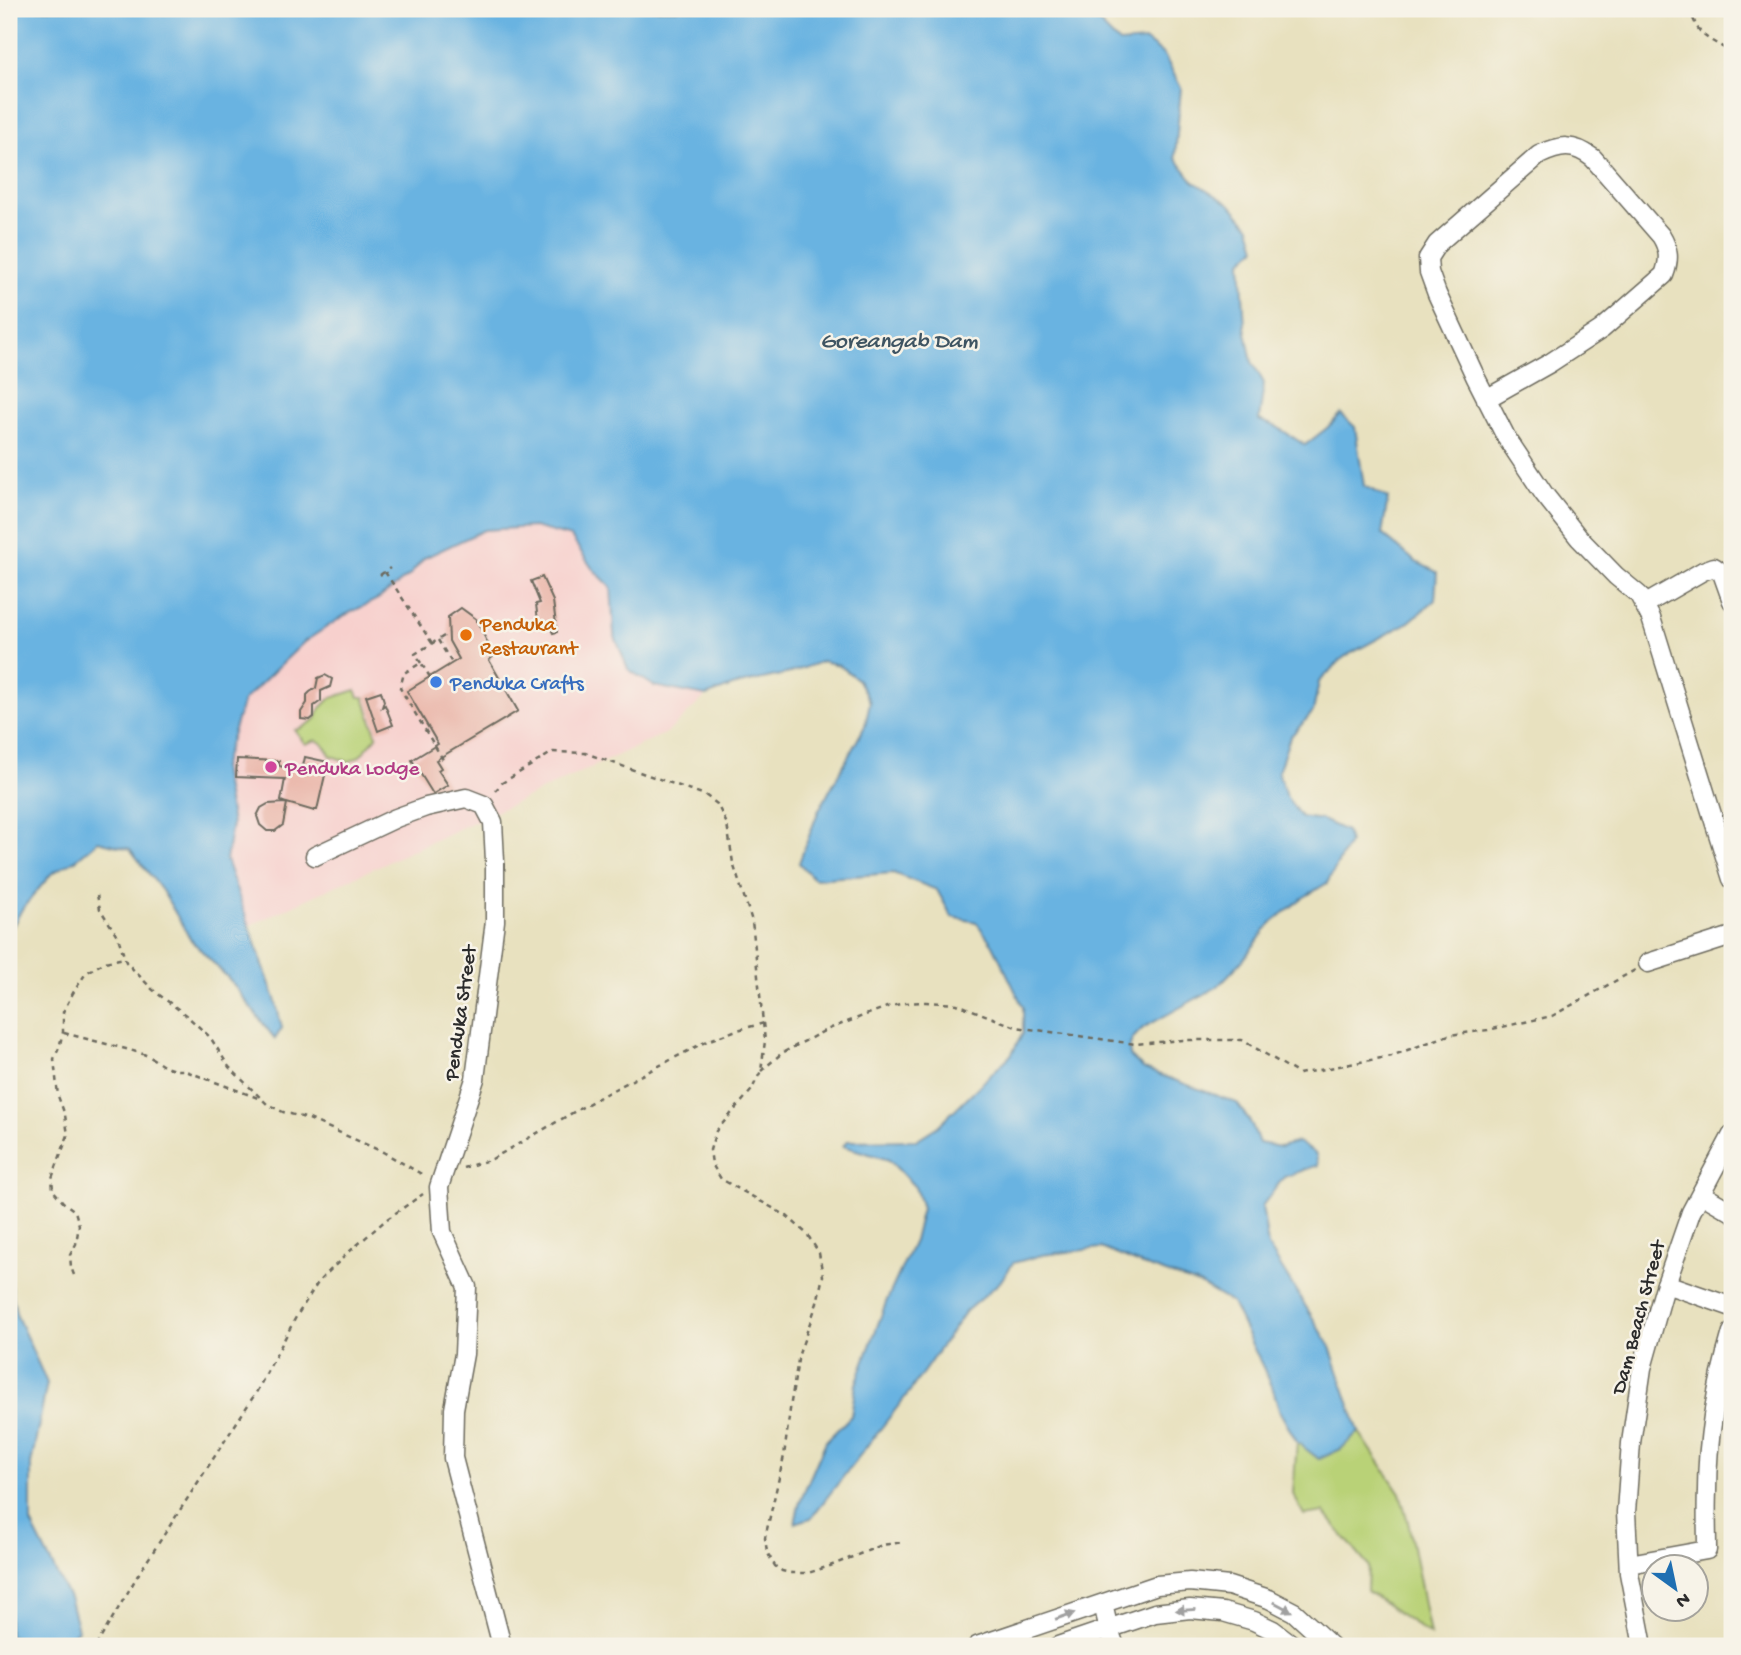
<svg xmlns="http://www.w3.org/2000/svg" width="1741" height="1655" font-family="'Gochi Hand',sans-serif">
<rect width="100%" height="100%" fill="#f7f3e8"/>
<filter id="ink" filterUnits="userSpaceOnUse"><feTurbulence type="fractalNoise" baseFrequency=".0143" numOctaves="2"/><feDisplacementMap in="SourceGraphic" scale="14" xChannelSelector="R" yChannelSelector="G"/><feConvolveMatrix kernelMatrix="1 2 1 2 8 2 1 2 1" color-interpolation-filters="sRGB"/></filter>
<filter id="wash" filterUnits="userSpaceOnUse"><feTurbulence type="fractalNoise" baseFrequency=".00686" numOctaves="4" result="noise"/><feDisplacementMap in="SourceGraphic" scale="28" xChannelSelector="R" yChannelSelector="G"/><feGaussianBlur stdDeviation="1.57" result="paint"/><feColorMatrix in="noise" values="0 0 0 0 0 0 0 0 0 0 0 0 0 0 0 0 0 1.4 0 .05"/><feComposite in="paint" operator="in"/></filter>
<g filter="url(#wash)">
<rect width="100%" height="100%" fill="#e8e1bf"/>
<polygon fill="#f7d0cd" points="534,527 571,537 592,568 611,587 614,634 654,686 706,696 668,732 249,926 226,860 232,824 222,767 243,701 304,642 341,617 378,599 410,575 424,558 484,530"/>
<g fill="#b9d277" stroke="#727e51" stroke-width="2">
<polygon points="356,690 359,697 364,697 377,737 359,757 349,762 331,756 323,744 316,740 305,744 295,730 302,728 316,719 320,709 331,698"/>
<polygon points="1359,1432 1400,1493 1409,1526 1430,1635 1367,1591 1368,1566 1324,1512 1304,1515 1293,1494 1297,1442 1319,1459 1341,1449"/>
</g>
<g fill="#69b3e1" stroke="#4a6f86" stroke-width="2">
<path d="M9 9H1100L1098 22 1119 43 1146 41 1164 55 1181 88 1175 157 1193 181 1231 205 1250 227 1256 248 1241 262 1245 327 1252 362 1264 383 1259 420 1277 427 1305 445 1327 428 1341 414 1355 427 1364 486 1388 498 1382 534 1416 562 1437 572 1435 600 1409 622 1344 657 1319 682 1313 712 1290 737 1278 772 1286 796 1301 817 1322 820 1346 831 1349 843 1327 883 1301 899 1271 923 1242 961 1217 987 1143 1028C1133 1038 1128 1041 1130 1056L1144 1069 1237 1103 1252 1125 1259 1143 1280 1147 1298 1142 1316 1154 1318 1165 1284 1177 1262 1206 1268 1246 1329 1344 1359 1432 1341 1449 1319 1459 1297 1442 1280 1412 1272 1386 1232 1303 1201 1285 1140 1264 1101 1248 1042 1255 1013 1263 1000 1282 966 1311 910 1391 811 1518 795 1523 800 1501 826 1441 851 1416 856 1384 887 1300 914 1241 922 1208 915 1187 889 1160 843 1146 847 1141 916 1140 938 1126 1011 1055 1023 1033V1007L993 945 976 922 952 917 937 890 893 873 814 879 799 863 818 812 865 726 870 702 858 680 839 665 823 661 790 673 735 685 706 696 654 686 628 669 614 634 611 587 592 568 571 537 534 527 484 530 424 558 410 575 378 599 345 615 304 642 243 701 222 767 232 824 226 860 275 999 282 1028 275 1039 229 979 191 940 163 892 130 849 98 841 77 859 51 874 22 909 9 933Z"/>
<polygon points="9,1273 16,1314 47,1383 31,1464 31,1523 70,1600 78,1630 59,1646 9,1636"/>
</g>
<g id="blocks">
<g fill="#eab5a9">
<polygon points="542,577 553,601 557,632 553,633 550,627 539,629 536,604 540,603 531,581"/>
<polygon points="461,608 476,619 494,656 489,660 518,711 436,760 441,768 438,770 448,785 433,794 412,760 438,744 407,691 459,659 449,641 448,617"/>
<polygon points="325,675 332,679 330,687 321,691 321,701 314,706 314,717 310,720 301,719 301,712 307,703 307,695 310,692 316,688 318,678"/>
<polygon points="381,691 384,701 382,707 385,705 393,725 378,731 366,696"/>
<polygon points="305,757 328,762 317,810 314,810 314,811 287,803 283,825 275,831 267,831 260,825 257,816 261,808 268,804 286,803 281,801 285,779 236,777 237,759 279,761 279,766 302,771"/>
</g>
</g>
</g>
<g filter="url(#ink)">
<use href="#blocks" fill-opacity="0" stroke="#6d6b5f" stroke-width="2"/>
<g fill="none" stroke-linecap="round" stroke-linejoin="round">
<g stroke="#6d6b5f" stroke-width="21">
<g id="minor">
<path d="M1486 399 1550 363 1602 329 1664 275C1670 260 1669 249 1661 236L1593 158C1573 143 1561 145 1539 155L1437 244 1428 258 1429 272 1437 294 1476 378 1506 437 1544 494 1579 538 1616 576 1639 595 1651 618 1732 879"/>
<polyline points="1644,605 1703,571 1714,567 1722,573 1732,601"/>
<polyline points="315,856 396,818 426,807 466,798 484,805 493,822 495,861 495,921 475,1079 439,1187 442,1232 467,1287 464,1354 454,1409 453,1458 502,1646"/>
<polyline points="1648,963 1732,936"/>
<polyline points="1701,1194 1732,1212"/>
<polyline points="1666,1284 1732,1307"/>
<path d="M1629 1564 1707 1550C1707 1531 1706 1511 1707 1491 1707 1437 1717 1383 1732 1332"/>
<polyline points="1103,1604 1109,1630 1115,1646"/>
<polyline points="977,1646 1157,1585 1190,1582 1229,1586 1269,1599 1294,1612 1331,1646"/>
<polyline points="1058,1646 1155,1613 1190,1609 1223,1612 1254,1621 1273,1630 1294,1646"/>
<polyline points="1643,1646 1629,1573 1626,1512 1631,1443 1642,1368 1664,1290 1691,1212 1732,1135"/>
</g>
</g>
<g stroke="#6d6b5f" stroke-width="2.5" stroke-dasharray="5 5" stroke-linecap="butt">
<path d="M1690 9C1699 40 1708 37 1732 53"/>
<polyline points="385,572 432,643"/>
<polyline points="380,575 390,568"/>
<polyline points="438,640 452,663"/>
<polyline points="421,663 415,654 449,633"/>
<polyline points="430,677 421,663 404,673 400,688 445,763"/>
<polyline points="495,791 502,783 553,752 585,753 705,795 717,804 727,824 733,863 752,921 765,1041 761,1071 751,1091 716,1131 710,1150 712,1164 721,1179 787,1216 807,1234 819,1253 823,1276 817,1303 799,1354 791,1402 784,1456 765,1538 767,1552 775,1566 782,1571 792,1573 808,1573 830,1566 882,1545 904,1542"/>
<polyline points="97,895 100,909 118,937 126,962 153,990 187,1016 210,1037 229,1067 267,1104 283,1112 309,1119 383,1152 425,1176"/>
<path d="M64 1033C90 1040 117 1046 143 1054 160 1060 162 1071 183 1070L258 1098"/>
<polyline points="761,1071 782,1053 826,1030 887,1007 905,1003 926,1002 957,1004 1016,1027 1135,1044 1183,1040 1242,1040 1299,1074 1391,1056 1449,1035 1488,1030 1552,1016 1635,970"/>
<polyline points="463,1168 492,1159 607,1093 707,1041 734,1031 764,1023"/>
<polyline points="74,1275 71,1267 70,1255 76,1244 79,1225 75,1211 63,1202 53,1190 52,1178 68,1135 65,1115 58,1096 54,1059 59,1048 63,1032 63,1012 73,993 86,973 105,962 124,958"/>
<polyline points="96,1646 138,1575 257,1391 296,1317 319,1281 349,1252 387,1219 423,1194"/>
</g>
<use href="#minor" stroke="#fff" stroke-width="18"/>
</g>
<defs><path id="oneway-solid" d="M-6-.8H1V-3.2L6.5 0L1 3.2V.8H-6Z" transform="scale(1.75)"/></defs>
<g fill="#a0a0a0">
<use href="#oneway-solid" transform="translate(1283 1607) rotate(28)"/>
<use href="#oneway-solid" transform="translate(1186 1610) rotate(177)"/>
<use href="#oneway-solid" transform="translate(1065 1616) rotate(-19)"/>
</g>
</g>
<circle fill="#e8710a" stroke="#f7f3e8" stroke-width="2.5" cx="466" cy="635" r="7"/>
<circle fill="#3f7fe0" stroke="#f7f3e8" stroke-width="2.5" cx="436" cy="682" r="7"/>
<circle fill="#d1479c" stroke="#f7f3e8" stroke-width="2.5" cx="271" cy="767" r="7"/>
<g text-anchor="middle" stroke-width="5" stroke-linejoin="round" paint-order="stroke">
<g font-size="21" fill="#c56008" stroke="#f7f3e8" text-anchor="start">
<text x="480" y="630">Penduka<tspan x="480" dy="24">Restaurant</tspan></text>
</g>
<g font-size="21" fill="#366cbe" stroke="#f7f3e8" text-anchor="start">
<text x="450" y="689">Penduka Crafts</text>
</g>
<g font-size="21" fill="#b23c85" stroke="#f7f3e8" text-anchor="start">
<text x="285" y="774">Penduka Lodge</text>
</g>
<g font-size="21" fill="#2b2b2b" stroke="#f7f3e8">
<text transform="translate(459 1013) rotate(-82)" y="7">Penduka Street</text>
<text transform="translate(1637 1317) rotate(-75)" y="7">Dam Beach Street</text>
</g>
<g font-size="23" font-style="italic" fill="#3e5462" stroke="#f7f3e8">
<text x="899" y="347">Goreangab Dam</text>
</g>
</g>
<rect width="1741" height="1655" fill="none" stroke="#f7f3e8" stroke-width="35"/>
<g transform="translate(1675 1588) rotate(147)"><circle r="33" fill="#f7f3e8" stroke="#a5a39c" stroke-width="2"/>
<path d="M0-5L12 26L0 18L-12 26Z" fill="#1f6fb2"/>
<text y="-10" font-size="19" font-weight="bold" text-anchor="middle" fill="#2b2b2b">N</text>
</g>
</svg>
